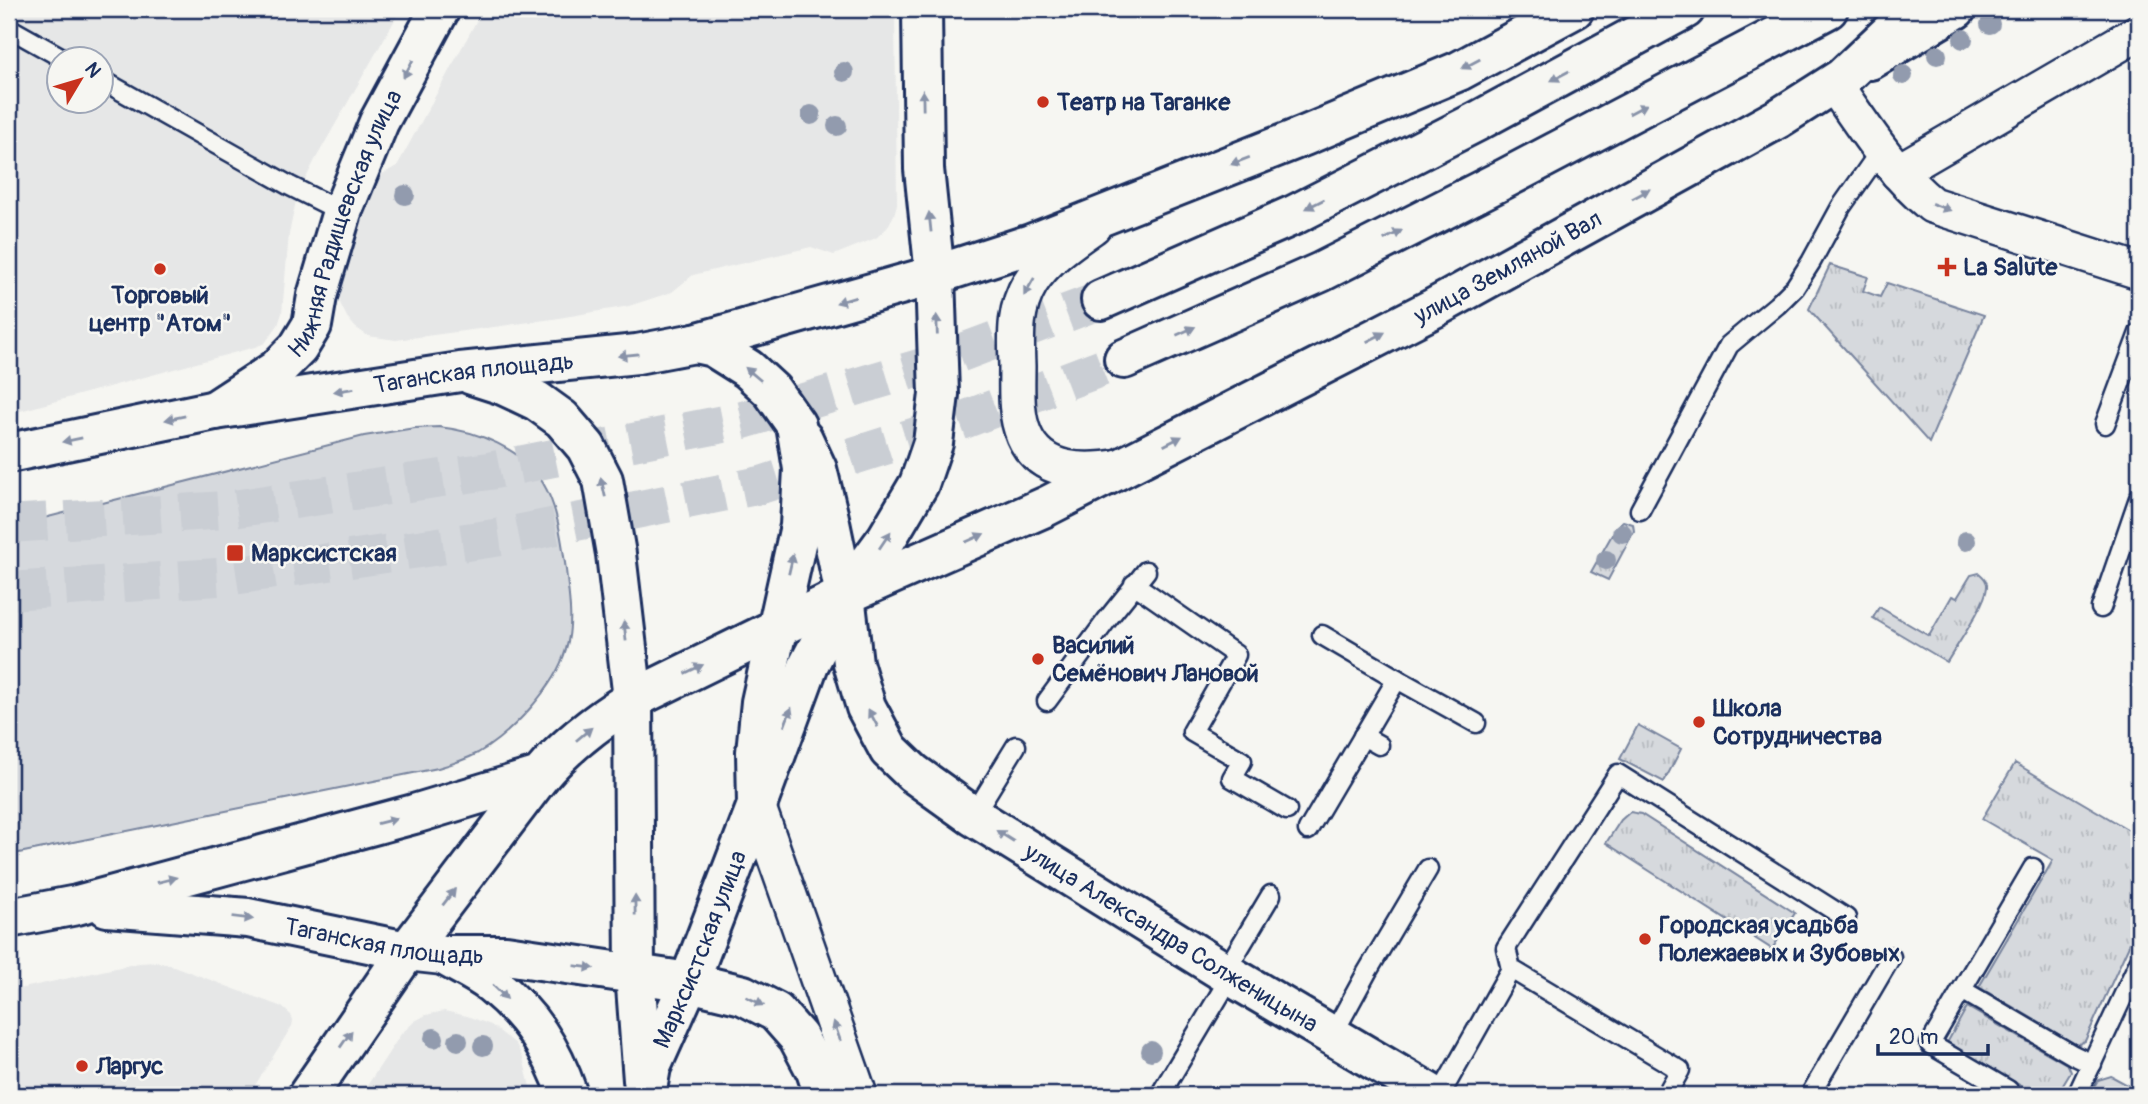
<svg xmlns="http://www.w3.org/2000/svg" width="2148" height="1104" font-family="Pangolin,sans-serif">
<defs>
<pattern id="grass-tufts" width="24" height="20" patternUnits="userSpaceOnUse" patternTransform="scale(1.75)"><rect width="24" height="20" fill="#d6d9dd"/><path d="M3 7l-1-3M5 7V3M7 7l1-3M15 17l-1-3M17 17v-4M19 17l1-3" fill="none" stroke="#b7bbc0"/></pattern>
</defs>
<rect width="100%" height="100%" fill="#f6f6f2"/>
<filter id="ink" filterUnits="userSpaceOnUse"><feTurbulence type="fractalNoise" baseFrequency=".0143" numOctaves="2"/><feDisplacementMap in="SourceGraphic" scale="14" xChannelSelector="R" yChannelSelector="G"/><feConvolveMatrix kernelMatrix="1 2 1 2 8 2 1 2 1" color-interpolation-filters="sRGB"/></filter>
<g filter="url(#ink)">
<g fill="#e6e7e7" fill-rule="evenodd">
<path d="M9 9H401L315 160 297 196 289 234 282 313 278 325 265 343 255 347 9 414ZM60 60H102V102H60Z"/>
<polygon points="483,9 895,9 897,204 894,215 887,228 876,238 834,255 811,247 693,275 672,292 629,306 553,319 396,340 368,336 355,327 347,317 340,303 340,286 377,177 397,166"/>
<polygon points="156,962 171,965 282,1007 291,1015 293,1021 292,1026 249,1095 9,1095 9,991 139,963"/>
<polygon points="444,1011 467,1016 491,1025 516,1044 523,1058 532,1095 361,1095 401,1034 415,1021 426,1015"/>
</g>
<g fill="url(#grass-tufts)" stroke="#78849e" stroke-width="2">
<polygon points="1830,265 1868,277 1863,291 1880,297 1887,283 1984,315 1929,443 1809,309"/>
<polygon points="1623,521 1633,524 1634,531 1608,580 1591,572 1617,526"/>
<path d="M1979 573C1984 577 1988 581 1987 587 1986 604 1957 645 1947 662L1873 618 1879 607 1929 636 1952 596 1957 598 1971 575Z"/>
<polygon points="1638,725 1681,749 1664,782 1620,759"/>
<polygon points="2015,763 2139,836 2139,923 2085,1041 2077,1045 1979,987 2053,860 1982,819"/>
<polygon points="1630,812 1641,814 1795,913 1772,949 1606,843 1621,820"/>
<polygon points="1967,1007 2068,1065 2071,1072 2057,1095 2037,1095 1947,1043"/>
<polygon points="2111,1076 2139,1091 2139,1095 2089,1095 2098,1080"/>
</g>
<path fill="#d6d9dd" stroke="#78849e" stroke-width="2" d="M439 427C477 431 522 448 543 483 558 508 562 542 566 570 569 596 574 624 566 649 555 687 512 733 478 753 465 760 452 764 438 768L9 855V527L364 436 415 428Z"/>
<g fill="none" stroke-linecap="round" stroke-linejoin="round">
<g stroke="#caced4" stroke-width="38" stroke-dasharray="38 19" stroke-linecap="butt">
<polyline points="9,524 226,510 489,471 743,420 926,366 1101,300"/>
<polyline points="9,591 233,576 501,537 761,485 948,426 1124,359"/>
</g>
<g stroke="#1b2f5e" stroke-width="23">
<g id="lane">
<polyline points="9,28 66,60"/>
<polyline points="102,80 290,186 342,212"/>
<polyline points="2105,424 2139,333"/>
<polyline points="1640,510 1729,345 1777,305 1795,287 1811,262 1841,207 1881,150"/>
<polyline points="1134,584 1236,655 1192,732 1242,761 1232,778 1287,810"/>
<polyline points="2101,608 2139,498"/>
<polyline points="1322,635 1397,679"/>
<polyline points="1047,701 1106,621 1146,571"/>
<polyline points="1363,736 1379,745"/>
<polyline points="973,816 1016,746"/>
<polyline points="1308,830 1397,679 1476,723"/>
<polyline points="1511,969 1680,1070 1666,1095"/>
<polyline points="1225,972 1271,895"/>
<polyline points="1962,990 2073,1055 2092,1064"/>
<polyline points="1332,1036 1367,972 1428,869"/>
<polyline points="2008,1090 1930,1044 2033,868"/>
<polyline points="1160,1095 1231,976"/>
<polyline points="1440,1095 1511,969 1506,948 1618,774 1846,918"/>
<polyline points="1810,1095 1891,957"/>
<polyline points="2077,1095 2139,962"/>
</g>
</g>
<g stroke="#1b2f5e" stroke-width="40">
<g id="street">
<path d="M1833 83C1863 125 1892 173 1932 205L2139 271"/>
<polyline points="1898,172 2139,32"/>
<path d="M1093 226C1070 242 1045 259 1030 283 1014 310 1016 336 1017 366 1017 388 1015 414 1024 435 1041 475 1086 473 1122 467"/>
<polyline points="757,805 859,1095"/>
</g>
</g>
<g stroke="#1b2f5e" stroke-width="44">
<g id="secondary">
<polyline points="1870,60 1956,9"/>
<path id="s1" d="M215 410 276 370 298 348 312 325 317 296 342 212 379 122 440 9"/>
<path id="s2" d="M803 439 817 469 829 518 845 595 853 663 866 707 889 750 913 773 973 816 1231 976 1433 1095"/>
<polyline points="758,803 809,664 845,595 887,538 919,484 933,443 939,394 935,275 924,169 922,9"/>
<polyline points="308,1095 407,951 540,776"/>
</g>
</g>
<g stroke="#1b2f5e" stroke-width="44">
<g id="primary">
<polyline points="1101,300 1294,215 1478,121 1685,9"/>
<polyline points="1124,359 1321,272 1506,178 1828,9"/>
<polyline points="472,375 503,385 537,401 562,419 586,447 603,480 616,554 633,699 635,973 643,1080"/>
<path id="s3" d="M9 453 215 410 460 372 637 354 695 343 935 275 1031 244 1304 136 1459 71 1574 9"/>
<path id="s4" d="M107 907 248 918 407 951 443 955H506L689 982 743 995 776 1012 798 1037 816 1071 824 1095"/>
<path id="s5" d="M9 918 77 905 414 814 540 776C566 745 599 720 633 699L845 595 1047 506 1434 308 1779 118 1842 78 1898 25 1910 9"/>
<path d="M445 956C460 965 478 973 492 984 531 1015 552 1049 568 1095"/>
<path id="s6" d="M646 1095 651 1067 689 982 757 805 756 752 761 702 800 526 803 469 796 425 772 391 748 369 713 347 695 343"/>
</g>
</g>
<use href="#lane" stroke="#f6f6f2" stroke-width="18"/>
<use href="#street" stroke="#f6f6f2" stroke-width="35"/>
<use href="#secondary" stroke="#f6f6f2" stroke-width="38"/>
<use href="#primary" stroke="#f6f6f2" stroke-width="38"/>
</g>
<g fill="#929bae">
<circle cx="1990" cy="24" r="10"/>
<circle cx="1963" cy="39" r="10"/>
<circle cx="1937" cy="55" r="10"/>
<circle cx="844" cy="72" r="10"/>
<circle cx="1903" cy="75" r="10"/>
<circle cx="811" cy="115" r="10"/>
<circle cx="837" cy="126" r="10"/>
<circle cx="405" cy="195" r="10"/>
<circle cx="1622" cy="533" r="10"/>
<circle cx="1966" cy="541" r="10"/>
<circle cx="1606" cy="560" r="10"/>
<circle cx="434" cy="1038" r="10"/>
<circle cx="458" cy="1041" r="10"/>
<circle cx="483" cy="1046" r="10"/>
<circle cx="1151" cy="1051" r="10"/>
</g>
<defs><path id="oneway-solid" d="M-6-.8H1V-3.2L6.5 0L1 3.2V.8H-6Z" transform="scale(1.75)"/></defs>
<g fill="#8892a8">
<use href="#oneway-solid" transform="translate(1471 64) rotate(152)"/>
<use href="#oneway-solid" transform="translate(408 69) rotate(118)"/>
<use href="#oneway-solid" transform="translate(1560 76) rotate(152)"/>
<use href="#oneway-solid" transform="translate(923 100) rotate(-91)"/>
<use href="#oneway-solid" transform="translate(1638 109) rotate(-28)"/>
<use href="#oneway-solid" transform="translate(1240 161) rotate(159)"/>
<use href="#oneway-solid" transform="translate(1641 194) rotate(-29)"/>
<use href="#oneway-solid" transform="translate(1315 204) rotate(153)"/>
<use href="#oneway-solid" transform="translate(1941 207) rotate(20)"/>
<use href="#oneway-solid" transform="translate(930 222) rotate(-96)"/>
<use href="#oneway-solid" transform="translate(1393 235) rotate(-27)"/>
<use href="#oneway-solid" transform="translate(1029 287) rotate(120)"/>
<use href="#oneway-solid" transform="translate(846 300) rotate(164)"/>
<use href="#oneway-solid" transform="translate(937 325) rotate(-92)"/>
<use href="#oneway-solid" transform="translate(1186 331) rotate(-24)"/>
<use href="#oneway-solid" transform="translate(1376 337) rotate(-27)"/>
<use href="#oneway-solid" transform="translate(628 355) rotate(174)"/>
<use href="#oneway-solid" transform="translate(753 374) rotate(-140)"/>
<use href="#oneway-solid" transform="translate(344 390) rotate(171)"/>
<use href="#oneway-solid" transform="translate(175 418) rotate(168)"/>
<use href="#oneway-solid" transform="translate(72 440) rotate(168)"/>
<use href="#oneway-solid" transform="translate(1173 441) rotate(-27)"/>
<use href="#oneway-solid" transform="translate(603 487) rotate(-103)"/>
<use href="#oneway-solid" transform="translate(975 538) rotate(-24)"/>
<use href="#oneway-solid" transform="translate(885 540) rotate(-56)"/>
<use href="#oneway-solid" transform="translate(791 564) rotate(-77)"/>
<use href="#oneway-solid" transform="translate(625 631) rotate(-96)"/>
<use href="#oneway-solid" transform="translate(694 669) rotate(-25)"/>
<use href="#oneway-solid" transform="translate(788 717) rotate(-69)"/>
<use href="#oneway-solid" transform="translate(873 718) rotate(-118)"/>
<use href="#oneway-solid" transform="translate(584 734) rotate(-40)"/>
<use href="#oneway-solid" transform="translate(387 821) rotate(-15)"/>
<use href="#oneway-solid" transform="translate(1005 836) rotate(-148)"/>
<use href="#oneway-solid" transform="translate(167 880) rotate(-15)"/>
<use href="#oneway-solid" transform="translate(449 897) rotate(-52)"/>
<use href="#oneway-solid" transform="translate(635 905) rotate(-91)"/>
<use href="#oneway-solid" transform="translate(243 918) rotate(7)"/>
<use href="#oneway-solid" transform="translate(584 967) rotate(7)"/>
<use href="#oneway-solid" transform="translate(500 992) rotate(44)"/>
<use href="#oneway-solid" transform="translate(755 1001) rotate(26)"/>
<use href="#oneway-solid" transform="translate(837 1031) rotate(-109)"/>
<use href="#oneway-solid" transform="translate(346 1039) rotate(-55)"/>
</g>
</g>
<g fill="#c8321e" stroke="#f6f6f2" stroke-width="2.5">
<circle cx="1043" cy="102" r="7"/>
<path d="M1943.5 256.5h7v7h7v7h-7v7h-7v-7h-7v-7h7z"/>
<circle cx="160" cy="269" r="7"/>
<rect x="226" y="544" width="18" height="18" rx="3.5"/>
<circle cx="1038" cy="659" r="7"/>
<circle cx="1699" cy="722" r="7"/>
<circle cx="1645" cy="939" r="7"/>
<circle cx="82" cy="1066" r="7"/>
</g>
<g text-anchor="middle" stroke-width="5" stroke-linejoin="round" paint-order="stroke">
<g font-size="24" font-weight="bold" fill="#1b2f5e" stroke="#f6f6f2" text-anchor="start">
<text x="1057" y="110">Театр на Таганке</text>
<text x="1963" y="275">La Salute</text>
<text x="160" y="303" text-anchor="middle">Торговый<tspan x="160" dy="28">центр "Атом"</tspan></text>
<text x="251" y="561">Марксистская</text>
<text x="1052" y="653">Василий<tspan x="1052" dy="28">Семёнович Лановой</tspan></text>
<text x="1713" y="716">Школа<tspan x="1713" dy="28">Сотрудничества</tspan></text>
<text x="1659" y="933">Городская усадьба<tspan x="1659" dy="28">Полежаевых и Зубовых</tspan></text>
<text x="96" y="1074">Ларгус</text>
</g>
<g font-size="24" fill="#1b2f5e" stroke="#f6f6f2">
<text dy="8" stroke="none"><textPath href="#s1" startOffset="238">Нижняя Радищевская улица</textPath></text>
<text dy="8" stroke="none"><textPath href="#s5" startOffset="1647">улица Земляной Вал</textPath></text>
<text dy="8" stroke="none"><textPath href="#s3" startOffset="472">Таганская площадь</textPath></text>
<text dy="8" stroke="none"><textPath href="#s2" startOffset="665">улица Александра Солженицына</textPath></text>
<text dy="8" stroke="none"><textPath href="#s4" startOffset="280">Таганская площадь</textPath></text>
<text dy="8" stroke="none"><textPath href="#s6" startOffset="156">Марксистская улица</textPath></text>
</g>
</g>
<rect width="2148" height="1104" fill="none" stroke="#f6f6f2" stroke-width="35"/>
<rect x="18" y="18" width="2113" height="1069" fill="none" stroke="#1b2f5e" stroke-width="2.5" filter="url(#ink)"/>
<g transform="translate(80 80) rotate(52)"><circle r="33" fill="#f6f6f2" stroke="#9ea6b7" stroke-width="2"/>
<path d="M0-5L12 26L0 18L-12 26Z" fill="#c8321e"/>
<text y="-10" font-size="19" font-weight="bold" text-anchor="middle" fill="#1b2f5e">N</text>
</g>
<path d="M1878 1044v10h110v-10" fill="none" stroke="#1b2f5e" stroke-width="3.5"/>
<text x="1889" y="1044" font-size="21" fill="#1b2f5e" stroke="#f6f6f2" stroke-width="5" paint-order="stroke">20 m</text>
</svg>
